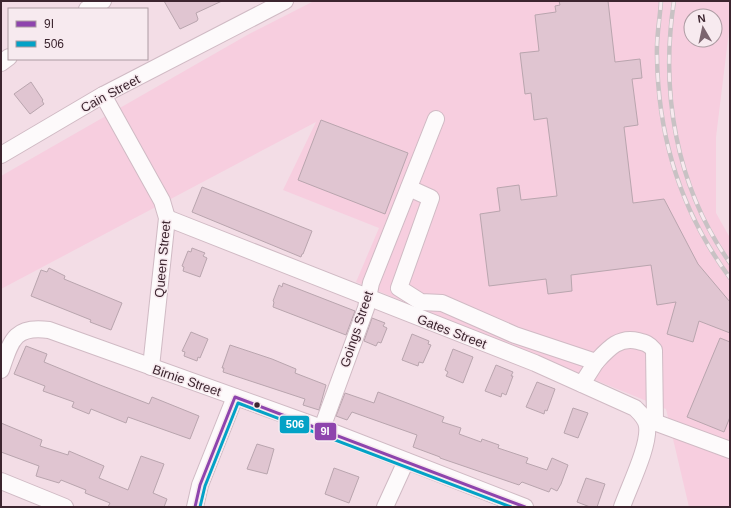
<svg xmlns="http://www.w3.org/2000/svg" width="731" height="508" font-family="Helvetica,sans-serif">
<rect width="100%" height="100%" fill="#f3dde6"/>
<path fill="#f7cedf" fill-rule="evenodd" d="M314 1H730V23L716 137V213L730 238V507H689L666 409 356 282 379 228 283 190 316 122 1 289V176L249 34ZM691 16H715V40H691Z"/>
<g fill="#e0c5d1" stroke="#b9a5ae">
<polygon points="164,1 222,1 196,13 198,19 197,21 180,29"/>
<polygon points="559,1 608,1 615,62 640,59 642,78 632,79 638,125 624,127 633,203 664,199 698,264 730,302 730,333 699,321 693,342 667,334 676,302 657,305 651,265 571,275 572,291 548,294 546,279 489,286 480,214 500,211 497,188 519,185 521,200 557,196 547,118 534,120 531,93 525,94 520,53 539,51 535,15 556,12 555,6 560,5"/>
<polygon points="31,82 43,100 42,101 44,104 30,114 14,94"/>
<polygon points="321,120 408,153 385,214 298,180"/>
<polygon points="202,187 312,231 303,254 302,254 301,257 192,212"/>
<polygon points="192,248 205,253 203,256 207,258 200,277 183,271 184,267 182,266 188,251 191,252"/>
<polygon points="49,268 65,276 64,279 122,303 111,330 90,322 91,320 31,296 41,270 47,272"/>
<polygon points="283,283 355,311 346,335 273,307 274,302 273,301 279,285 282,287"/>
<polygon points="372,318 385,323 383,326 387,328 381,343 378,342 376,346 364,341"/>
<polygon points="191,332 208,339 200,358 198,357 197,361 184,356 185,352 182,351"/>
<polygon points="412,334 429,341 428,344 431,345 423,363 419,362 418,366 402,360"/>
<polygon points="720,338 730,342 730,417 724,432 687,417"/>
<polygon points="230,345 272,359 296,369 295,373 326,385 319,410 303,405 305,399 223,372 224,368 222,368"/>
<polygon points="26,346 47,354 44,362 100,385 149,404 152,397 199,416 190,439 128,417 126,423 91,409 89,414 72,407 74,402 43,391 45,386 14,374"/>
<polygon points="453,349 473,357 463,383 446,376 448,372 445,370"/>
<polygon points="496,365 513,372 511,376 513,376 506,395 502,393 501,397 485,391"/>
<polygon points="537,382 555,389 547,411 545,410 544,414 526,407"/>
<polygon points="378,392 444,417 442,422 461,428 459,434 481,442 482,439 499,445 498,448 528,458 526,463 547,470 552,458 568,465 561,484 557,491 551,488 549,492 522,482 519,485 440,458 440,457 413,447 417,435 352,412 347,420 336,416 345,393 374,403"/>
<polygon points="573,408 588,413 578,438 564,433"/>
<polygon points="1,423 42,440 40,446 68,455 69,451 104,466 99,478 128,490 141,456 164,464 153,493 167,499 164,507 108,507 110,503 85,493 86,490 61,480 59,483 36,476 39,466 1,452"/>
<polygon points="257,444 274,449 267,474 247,469"/>
<polygon points="334,468 359,477 349,503 325,494"/>
<polygon points="586,478 605,484 597,507 590,507 577,502"/>
</g>
<g fill="none" stroke-linecap="round" stroke-linejoin="round">
<g stroke="#d0bac4" stroke-width="18">
<g id="minor">
<polyline points="87,9 103,1"/>
<polyline points="1,63 9,57"/>
<polyline points="103,95 162,201 167,218 151,367"/>
<polyline points="1,155 103,95 285,1"/>
<polyline points="409,188 431,198 399,288 421,302 442,303 515,335 596,362 582,384"/>
<path d="M167 218 535 363 635 408C640 413 646 418 647 426 650 445 629 487 622 507"/>
<path d="M596 362C608 349 619 336 638 341 646 343 649 344 654 350L655 422"/>
<path d="M1 370C11 341 14 325 49 330L322 428 525 507"/>
<polyline points="646,419 730,450"/>
<polyline points="322,428 366,308 371,283 436,119"/>
<polyline points="1,481 65,507"/>
<polyline points="195,507 200,485 235,397"/>
<polyline points="385,507 406,461"/>
</g>
</g>
<use href="#minor" stroke="#fdfafb" stroke-width="16"/>
<g stroke="#c8c2c4" stroke-width="4.5">
<g id="rail">
<path d="M661 1C660 19 656 38 657 56 658 138 681 212 730 278"/>
<path d="M674 1C660 92 676 187 730 263"/>
</g>
</g>
<use href="#rail" stroke="#f7eaef" stroke-width="3" stroke-dasharray="9" stroke-linecap="butt"/>
<g stroke="#f7eaef" stroke-width="6">
<polyline id="bus-1" points="195,507 200,485 235,397 525,507"/>
</g>
<g stroke="#f7eaef" stroke-width="6">
<polyline id="bus-2" points="200,507 205,486 238,403 511,507"/>
</g>
<use href="#bus-1" stroke="#8e44ad" stroke-width="3"/>
<use href="#bus-2" stroke="#03a2c6" stroke-width="3"/>
</g>
<circle fill="#3c252f" stroke="#f7eaef" stroke-width="1.5" cx="257" cy="405" r="3.5"/>
<g text-anchor="middle" stroke-width="3" stroke-linejoin="round" paint-order="stroke">
<g font-size="13" fill="#3c252f" stroke="#f7eaef">
<text transform="translate(110 93) rotate(-28)" y="5">Cain Street</text>
<text transform="translate(162 259) rotate(-85)" y="5">Queen Street</text>
<text transform="translate(356 329) rotate(-72)" y="5">Goings Street</text>
<text transform="translate(452 331) rotate(21)" y="5">Gates Street</text>
<text transform="translate(187 380) rotate(19)" y="5">Birnie Street</text>
</g>
</g>
<g stroke="#f7eaef" stroke-width="1.5">
<rect x="279" y="415" width="31" height="19" rx="4" fill="#03a2c6"/>
<rect x="314" y="422" width="23" height="19" rx="4" fill="#8e44ad"/>
</g>
<g font-size="11" text-anchor="middle" font-weight="bold" fill="#fff">
<text x="295" y="428">506</text>
<text x="325" y="435">9I</text>
</g>
<rect width="731" height="508" fill="none" stroke="#3c252f" stroke-width="4"/>
<rect x="8" y="8" width="140" height="52" fill="#f7eaef" stroke="#ac9ba2"/>
<rect x="16" y="21" width="20" height="6" fill="#8e44ad" stroke="#ac9ba2"/>
<text x="44" y="28" font-size="12" fill="#3c252f">9I</text>
<rect x="16" y="41" width="20" height="6" fill="#03a2c6" stroke="#ac9ba2"/>
<text x="44" y="48" font-size="12" fill="#3c252f">506</text>
<g transform="translate(703 28) rotate(351)"><circle r="19" fill="#f7eaef" stroke="#ac9ba2"/>
<path d="M0-3L7 15L0 10L-7 15Z" fill="#7c656f"/>
<text y="-6" font-size="11" font-weight="bold" text-anchor="middle" fill="#3c252f">N</text>
</g>
</svg>
